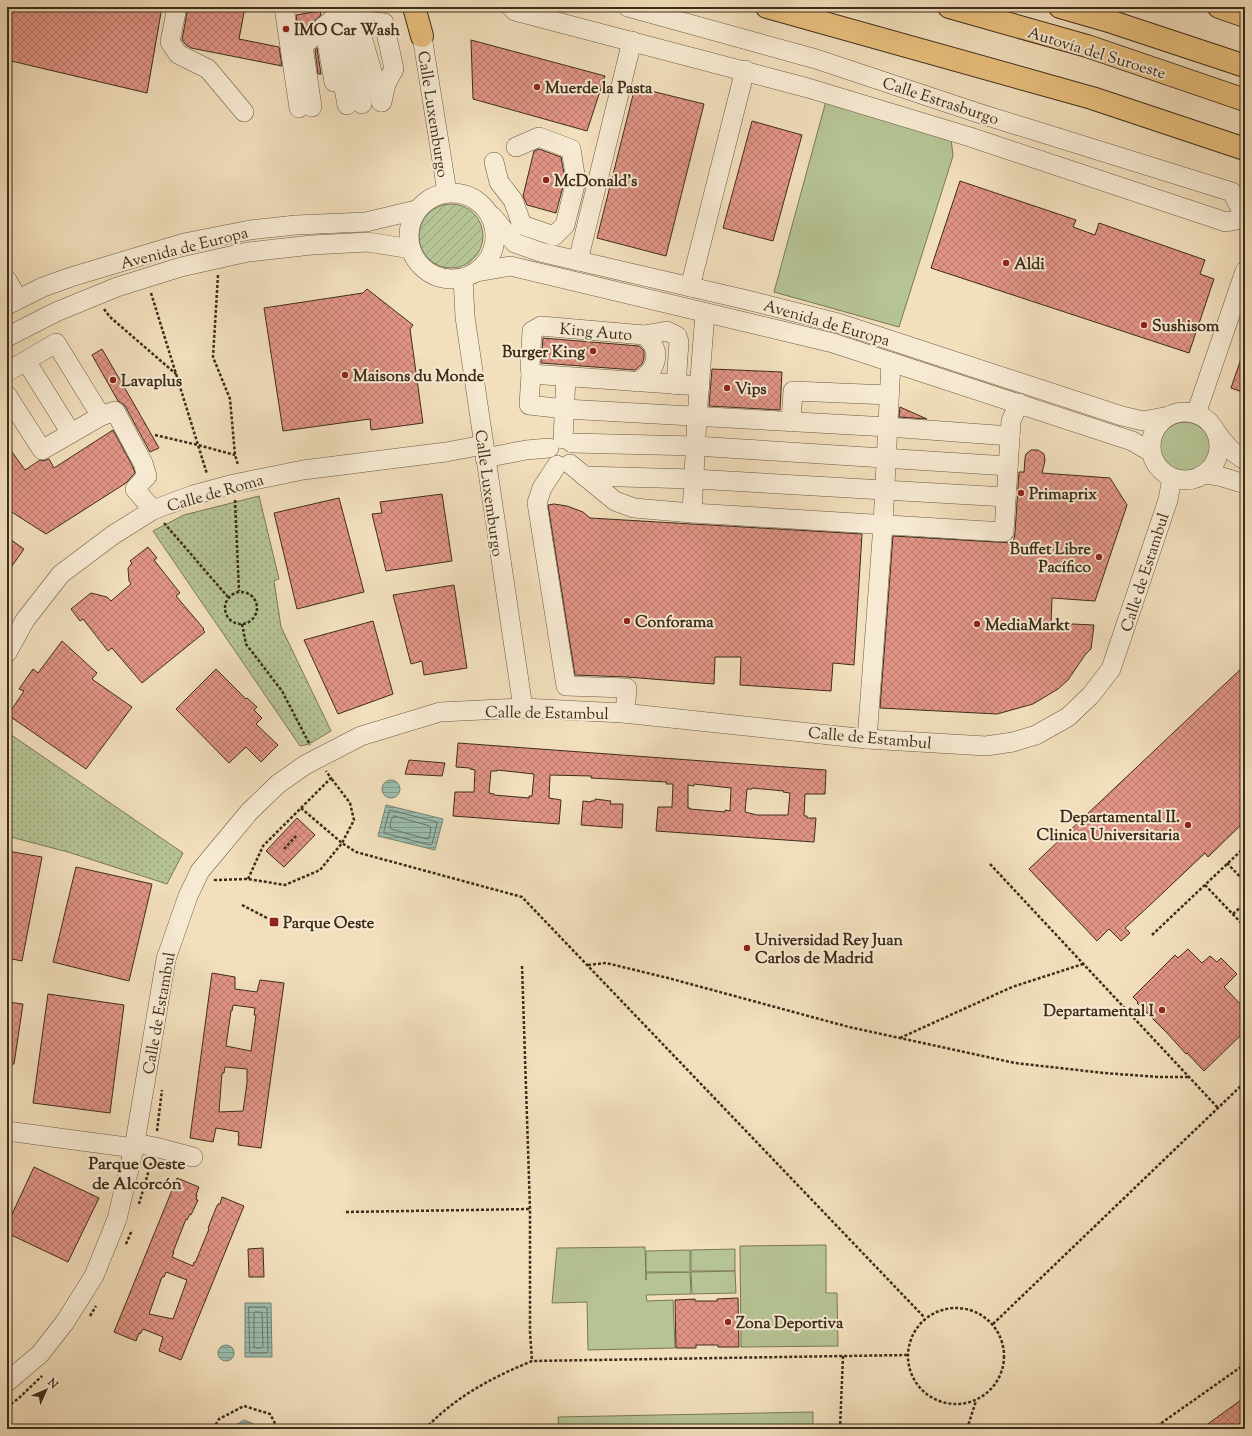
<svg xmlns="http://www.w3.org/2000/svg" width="1252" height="1436" font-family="'Sorts Mill Goudy',serif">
<defs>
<pattern id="park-dots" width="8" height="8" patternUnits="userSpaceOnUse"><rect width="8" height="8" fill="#b6c394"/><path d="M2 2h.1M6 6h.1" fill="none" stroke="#959f78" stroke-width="1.8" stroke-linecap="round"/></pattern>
<pattern id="garden-furrows" width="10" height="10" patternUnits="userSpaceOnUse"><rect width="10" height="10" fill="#b6c394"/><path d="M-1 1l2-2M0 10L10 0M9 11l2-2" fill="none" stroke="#959f78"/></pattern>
<pattern id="water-rules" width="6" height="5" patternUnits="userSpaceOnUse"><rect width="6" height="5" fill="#9bbdae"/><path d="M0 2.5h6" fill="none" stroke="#809a8d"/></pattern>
<pattern id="building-cross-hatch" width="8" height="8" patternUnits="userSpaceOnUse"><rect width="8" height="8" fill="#e19486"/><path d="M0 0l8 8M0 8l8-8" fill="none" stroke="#b8796d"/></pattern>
</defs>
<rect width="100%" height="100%" fill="#f2dfbc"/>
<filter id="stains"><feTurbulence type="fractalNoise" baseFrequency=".005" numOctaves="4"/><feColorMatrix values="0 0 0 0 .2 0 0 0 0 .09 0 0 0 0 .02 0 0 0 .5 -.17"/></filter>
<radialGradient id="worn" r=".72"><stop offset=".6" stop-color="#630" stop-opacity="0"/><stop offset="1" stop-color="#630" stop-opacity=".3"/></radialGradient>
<g fill="#b6c394" stroke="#7a7858">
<polygon points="826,101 951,138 953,156 899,327 774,292"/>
<circle cx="1185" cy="447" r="25"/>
<polygon points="826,1245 826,1293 837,1293 838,1346 741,1347 740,1246"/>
<polygon points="645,1247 646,1280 646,1273 690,1272 691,1294 646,1295 647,1301 673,1300 675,1348 588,1350 587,1302 552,1303 557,1248"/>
<polygon points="735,1249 735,1271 691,1271 691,1250"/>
<polygon points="690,1250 690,1272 646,1272 646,1251"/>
<polygon points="735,1271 736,1293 692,1294 691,1272"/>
<polygon points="813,1412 813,1429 559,1429 558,1417"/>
</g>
<g fill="url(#park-dots)" stroke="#7a7858">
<polygon points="259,496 279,579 274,581 281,627 331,731 309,744 300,746 153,531 184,515"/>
<polygon points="7,732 183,853 167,884 68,852 7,836"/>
</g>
<circle fill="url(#garden-furrows)" stroke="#7a7858" cx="451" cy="236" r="32"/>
<g fill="url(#water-rules)" stroke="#758373">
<circle cx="391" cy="789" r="9"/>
<polygon points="386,805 443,819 435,850 378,836"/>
<polygon points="245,1303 271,1303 272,1357 245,1357"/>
<circle cx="226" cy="1353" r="8"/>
<polygon points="244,1420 264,1428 265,1429 229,1429"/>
</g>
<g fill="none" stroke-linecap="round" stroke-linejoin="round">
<g stroke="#6c7564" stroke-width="1">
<polygon points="390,810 437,822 437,824 432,844 430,845 384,833 384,831"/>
<path d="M394 816 430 826 431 828 429 838 427 839 391 829C389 826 391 818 394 816Z"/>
<polygon points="249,1307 265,1307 267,1308 268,1351 267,1353 251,1353 250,1352"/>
<polygon points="255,1312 261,1312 262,1313 263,1346 261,1348 256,1348 254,1347 254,1314"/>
</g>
</g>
<g fill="url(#building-cross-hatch)" stroke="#3d2d1b" fill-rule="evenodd">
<polygon points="7,7 162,7 147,93 7,60"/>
<polygon points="188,7 245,7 239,39 279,47 282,66 191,48 186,45 182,40"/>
<polygon points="320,11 321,15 299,35 296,15"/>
<polygon points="471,40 605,76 587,131 473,99"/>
<polygon points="317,48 321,74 318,74 315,50"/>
<polygon points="635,87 704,104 666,256 597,238"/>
<polygon points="752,121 802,135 773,241 723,228"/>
<polygon points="539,149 561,157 565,179 556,213 527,205 523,196 534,151"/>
<polygon points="960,181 1076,220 1073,227 1095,235 1099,223 1205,260 1200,274 1214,279 1189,353 931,268"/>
<polygon points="367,289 413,325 410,329 423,423 371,430 370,419 283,431 264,308 363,293"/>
<polygon points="543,338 639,346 644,351 644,358 642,364 635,370 541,363"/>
<polygon points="102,349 134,404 159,448 150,452 125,406 118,401 92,355"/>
<polygon points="1243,353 1245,353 1245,393 1231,388"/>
<polygon points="712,369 782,372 780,410 709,406"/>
<polygon points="900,407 927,419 899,417"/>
<polygon points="113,430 133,467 135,473 126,483 46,534 7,509 7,445 25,470 40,460 43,461 49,459 54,468"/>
<polygon points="1031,450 1038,450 1044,454 1045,461 1042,473 1110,478 1127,505 1095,601 1052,598 1051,623 1094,625 1091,649 1085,655 1068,680 1058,689 1033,704 997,714 880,708 893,536 1013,543 1015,533 1019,472 1024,472 1025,458 1026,454"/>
<polygon points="442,494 452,561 386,571 372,514 382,513 380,502"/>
<polygon points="339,498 364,592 297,609 274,513"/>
<polygon points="554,504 567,506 583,512 590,518 862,534 854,665 833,663 831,691 740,685 741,657 715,657 714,684 627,677 575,675 548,505"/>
<polygon points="7,537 24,549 7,573"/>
<polygon points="148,547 157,558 154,560 180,593 176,596 204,629 203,630 205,632 142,683 112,648 108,651 83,619 80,621 71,609 91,593 107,597 111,601 131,584 129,581 128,568 132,563 130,561"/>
<polygon points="454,585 467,668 424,675 422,661 411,664 393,595"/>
<polygon points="373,621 393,694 338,714 304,640"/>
<polygon points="62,641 97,673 92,679 132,707 86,769 8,715 24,691 19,689 33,669 38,673"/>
<polygon points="1245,665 1245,821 1208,857 1205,853 1149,906 1125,928 1130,933 1121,941 1109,929 1097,941 1029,869"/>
<polygon points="216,669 246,699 247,698 257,707 254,710 262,718 256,724 278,745 261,762 246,747 229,763 176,709"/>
<path d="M458 743 826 770 825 794H805L804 816H807V818H816L814 842 656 831 658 807H672L673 784H666L667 782 591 778V776L550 775 549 798 561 800 559 824 453 816 455 792H474L475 770 470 769V768L456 767ZM497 770 534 774 532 796H529V798L494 795V794L489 793 491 771H497ZM694 784 731 788 730 811 725 810V812L690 809V808H688V785L694 786ZM752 788 784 791 783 792 790 793 788 815H757L745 812 747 789H752Z"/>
<polygon points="409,760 445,763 442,776 405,774"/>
<polygon points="595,799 611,801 610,804 623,804 622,828 581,825 583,801 591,802 591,801 595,801"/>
<polygon points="297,818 315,835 284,867 266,851"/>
<polygon points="7,851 42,857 22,961 7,958"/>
<polygon points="76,867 152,884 129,981 53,962"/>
<polygon points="1188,949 1202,963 1210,956 1217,962 1221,958 1237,974 1224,987 1245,1009 1245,1031 1204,1071 1187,1053 1186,1054 1168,1034 1137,1003 1138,1002 1133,997 1175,955 1178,958"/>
<path d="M212 973 235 977V989L257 992 260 980 284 983 261 1148 238 1145 239 1137 238 1136 239 1132 216 1128 213 1142 190 1138ZM233 1005 255 1008 254 1015H256L251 1051 226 1046 231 1011H232ZM225 1067 247 1069V1083L243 1111 219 1112 222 1073H224Z"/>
<polygon points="48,994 124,1005 110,1113 33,1103"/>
<polygon points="7,1002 23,1004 14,1064 7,1064"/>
<polygon points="34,1167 99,1198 68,1262 7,1233 7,1225"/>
<path d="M177 1178 199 1187 196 1195H197L196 1200H198L191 1215 190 1214 187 1220 186 1219 173 1252H174L172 1257 193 1266 194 1262 195 1263 209 1229 208 1228 216 1208 218 1204H220L222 1197 244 1206 181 1360 159 1351 163 1337 143 1329 140 1334 139 1333 136 1341 114 1332ZM166 1272 187 1280 173 1319 149 1314 162 1277H164Z"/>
<polygon points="263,1248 264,1277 249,1277 248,1249"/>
<polygon points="738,1298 739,1347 718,1347 718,1345 696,1345 696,1348 676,1348 675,1300 695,1299 695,1301 717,1301 717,1299"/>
<polygon points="1245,1397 1245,1429 1201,1429"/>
</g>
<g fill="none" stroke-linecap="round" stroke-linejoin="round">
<polyline stroke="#cebb9c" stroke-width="19" stroke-dasharray="19 10" stroke-linecap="butt" points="1242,315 1245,316"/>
<g stroke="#6a5a43" stroke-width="20">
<g id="minor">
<polyline points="177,7 170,42 178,54 208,69 244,112"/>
<polyline points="284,7 299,108"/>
<polyline points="334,7 362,104"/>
<polyline points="511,7 515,11 808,88 970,137 1226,222 1242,219"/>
<polyline points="628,7 816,59 978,113 1232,192 1242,211"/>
<polyline points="345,17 357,20 381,102"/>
<polyline points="357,20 384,23 394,69 386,84 382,102"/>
<polyline points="324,26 334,82"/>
<polyline points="422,36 447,192"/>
<polyline points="340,65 347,105"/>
<polyline points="312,107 303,46 336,16"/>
<polyline points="494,162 499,182 513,200 522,225 554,236 565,225 576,181 571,149 539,137 516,147"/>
<circle cx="452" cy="236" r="43"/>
<polyline points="492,216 515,243 540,252 747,300 838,323 1122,416 1143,421 1169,416"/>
<polyline points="578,261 632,41"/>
<polyline points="477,272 510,266 833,343 1132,441 1151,452"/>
<polyline points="463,278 465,317 523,708"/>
<polyline points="7,280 18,299"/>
<polyline points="690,287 745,70"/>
<polyline points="7,305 43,287 71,277 184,243 250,230 296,225 366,222 416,210"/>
<polyline points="644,335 667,331 677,336 679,342 676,385"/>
<polyline points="7,337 56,312 117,287 181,267 248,252 312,245 368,242 411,249"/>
<polyline points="26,361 71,433"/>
<polyline points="7,372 56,343 101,416 42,450 7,395"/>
<path d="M531 374 530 366 532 331 541 326 644 335C656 345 659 356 652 369 649 374 642 379 637 382"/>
<polyline points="700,386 531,374 529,405 565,409 888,427 1010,436"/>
<circle cx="1185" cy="446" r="34"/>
<polyline points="1196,414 1245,271"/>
<polyline points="101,416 115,411 143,463 147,476 135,489 153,510"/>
<polyline points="791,422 793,391 889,395"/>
<path d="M1216 432C1225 444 1232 453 1245 460"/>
<polyline points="563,439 566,377"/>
<polyline points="572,443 696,446 1008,466"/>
<polyline points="485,458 526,450 549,448"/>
<polyline points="570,464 615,501 634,508 692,513 1004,532 1011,421 1019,403"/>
<polyline points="557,465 542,488 537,503 566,686 627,688 625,713"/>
<polyline points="1205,474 1219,476 1245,484"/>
<polyline points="584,476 694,479 1006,497"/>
<polyline points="692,513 697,417 705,313"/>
<polyline points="7,653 25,620 61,574 113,535 153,510 193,495 234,484 303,470 446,452 483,445"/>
<polyline points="867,739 883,525 891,362"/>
<polyline points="7,1131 134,1148"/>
<polyline points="135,1143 155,1147 193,1157"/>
<polyline points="7,1382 40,1354 65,1322 94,1276 117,1219 134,1148 166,959 188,896 200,871 249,812 278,784 305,765 361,736 440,712 523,708 623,713 867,739 986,746 1013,742 1036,735 1068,717 1091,695 1111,669 1168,500 1172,478"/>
</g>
</g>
<g stroke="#3d2d1b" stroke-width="24">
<g id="highway">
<polyline points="414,7 422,36"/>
<polyline points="767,7 1092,98 1245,149"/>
<polyline points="949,7 1087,46 1245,100"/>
<polyline points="1060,7 1112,22 1245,66"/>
<polyline points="1219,7 1245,16"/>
</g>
</g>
<g stroke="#3d2d1b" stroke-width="2.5" stroke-dasharray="3 2" stroke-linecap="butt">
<polyline points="218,275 213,357 230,399 235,455 238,465"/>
<polyline points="151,293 207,474"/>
<polyline points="104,309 110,317 176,374"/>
<polyline points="155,435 198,445 235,455"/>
<polyline points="235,500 239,591"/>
<polyline points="164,523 228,597"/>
<circle cx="241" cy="608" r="16"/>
<polyline points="242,624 246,644 282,691 310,745"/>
<polyline points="301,808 342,843 356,852 522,897 924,1317"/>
<polyline points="284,849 297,835"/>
<polyline points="1227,863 1245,882"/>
<polyline points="990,864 1218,1108"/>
<polyline points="248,879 263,846 331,778 326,771"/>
<polyline points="215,881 215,880 248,879 285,885 320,870 342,843 354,820 350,803 331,778"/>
<polyline points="1205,885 1245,927"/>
<polyline points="242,905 267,918"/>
<polyline points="1233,914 1245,903"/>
<polyline points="1152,935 1245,847"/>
<polyline points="588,965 606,963 668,978 849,1027 1015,1063 1104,1073 1159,1077 1188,1077"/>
<polyline points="522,966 530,1209 530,1332 532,1361"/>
<polyline points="900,1038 1012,987 1083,964"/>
<polyline points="157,1131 162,1090"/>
<polyline points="139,1204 151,1163"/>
<polyline points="346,1212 530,1209"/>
<polyline points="126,1244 132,1230"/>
<circle cx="956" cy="1356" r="48"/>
<polyline points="90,1316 96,1306"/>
<polyline points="993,1324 1245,1082"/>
<polyline points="7,1407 19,1398 42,1376"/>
<polyline points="213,1429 219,1419 244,1406 270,1414 278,1429"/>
<path d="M425 1429C455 1397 491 1378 532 1361L907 1355"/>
<polyline points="840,1429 843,1356"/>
<polyline points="967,1429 976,1401"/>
<polyline points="1153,1429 1245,1364"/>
</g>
<use href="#minor" stroke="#f7ead3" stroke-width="19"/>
<use href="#highway" stroke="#e9c07e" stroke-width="22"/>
</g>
<g fill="#8f2418" stroke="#f7ead3" stroke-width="1.5">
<circle cx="286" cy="29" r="4"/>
<circle cx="537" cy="87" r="4"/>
<circle cx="546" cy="180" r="4"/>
<circle cx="1006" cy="263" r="4"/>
<circle cx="1144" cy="325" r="4"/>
<circle cx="593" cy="351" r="4"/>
<circle cx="345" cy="375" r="4"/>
<circle cx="113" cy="380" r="4"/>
<circle cx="727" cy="388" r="4"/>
<circle cx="1021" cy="493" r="4"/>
<circle cx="1099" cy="557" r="4"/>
<circle cx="627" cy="621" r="4"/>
<circle cx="977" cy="624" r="4"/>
<circle cx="1188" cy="825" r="4"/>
<rect x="269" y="917" width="10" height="10" rx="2"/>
<circle cx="747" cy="948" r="4"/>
<circle cx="1162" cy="1010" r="4"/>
<circle cx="728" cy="1322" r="4"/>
</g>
<g text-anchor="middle" stroke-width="4" stroke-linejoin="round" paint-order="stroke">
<g font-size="16" font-weight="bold" fill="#3d2d1b" stroke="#f7ead3" text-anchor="start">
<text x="294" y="35">IMO Car Wash</text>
<text x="545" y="93">Muerde la Pasta</text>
<text x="554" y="186">McDonald's</text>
<text x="1014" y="269">Aldi</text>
<text x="1152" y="331">Sushisom</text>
<text x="585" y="357" text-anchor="end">Burger King</text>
<text x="353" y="381">Maisons du Monde</text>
<text x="121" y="386">Lavaplus</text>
<text x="735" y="394">Vips</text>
<text x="1029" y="499">Primaprix</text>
<text x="1091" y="554" text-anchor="end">Buffet Libre<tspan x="1091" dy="18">Pacífico</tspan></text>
<text x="635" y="627">Conforama</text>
<text x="985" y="630">MediaMarkt</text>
<text x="1180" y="822" text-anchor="end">Departamental II.<tspan x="1180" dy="18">Clinica Universitaria</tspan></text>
<text x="283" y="928">Parque Oeste</text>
<text x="755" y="945">Universidad Rey Juan<tspan x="755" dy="18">Carlos de Madrid</tspan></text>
<text x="1154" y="1016" text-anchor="end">Departamental I</text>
<text x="736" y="1328">Zona Deportiva</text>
</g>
<g font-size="16" fill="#3d2d1b" stroke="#f7ead3">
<text transform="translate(1097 52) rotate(17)" y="6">Autovía del Suroeste</text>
<text transform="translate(941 100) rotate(18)" y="6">Calle Estrasburgo</text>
<text transform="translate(434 114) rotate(81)" y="6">Calle Luxemburgo</text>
<text transform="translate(184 247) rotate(-14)" y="6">Avenida de Europa</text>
<text transform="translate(827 322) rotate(16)" y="6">Avenida de Europa</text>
<text transform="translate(596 331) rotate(5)" y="6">King Auto</text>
<text transform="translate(215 492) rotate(-16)" y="6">Calle de Roma</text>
<text transform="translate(490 493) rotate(82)" y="6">Calle Luxemburgo</text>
<text transform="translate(1144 572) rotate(-72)" y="6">Calle de Estambul</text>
<text transform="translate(547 712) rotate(1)" y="6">Calle de Estambul</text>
<text transform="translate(870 737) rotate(5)" y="6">Calle de Estambul</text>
<text transform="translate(158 1013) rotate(-80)" y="6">Calle de Estambul</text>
</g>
<g font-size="17" font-weight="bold" fill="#3d2d1b" stroke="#f7ead3">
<text x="137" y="1169">Parque Oeste<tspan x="137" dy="20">de Alcorcón</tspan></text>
</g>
</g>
<rect width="1252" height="1436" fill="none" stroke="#f2dfbc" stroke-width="24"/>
<rect x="8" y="8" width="1236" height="1420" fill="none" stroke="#3d2d1b" stroke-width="2"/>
<rect x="12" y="12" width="1228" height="1412" fill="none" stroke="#3d2d1b"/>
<g transform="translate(46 1390) rotate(45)" stroke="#f7ead3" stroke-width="3" paint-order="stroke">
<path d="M0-3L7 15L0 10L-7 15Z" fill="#3d2d1b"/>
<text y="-6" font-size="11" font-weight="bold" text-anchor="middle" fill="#3d2d1b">N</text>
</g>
<rect width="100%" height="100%" filter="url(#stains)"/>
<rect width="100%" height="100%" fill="url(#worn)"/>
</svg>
